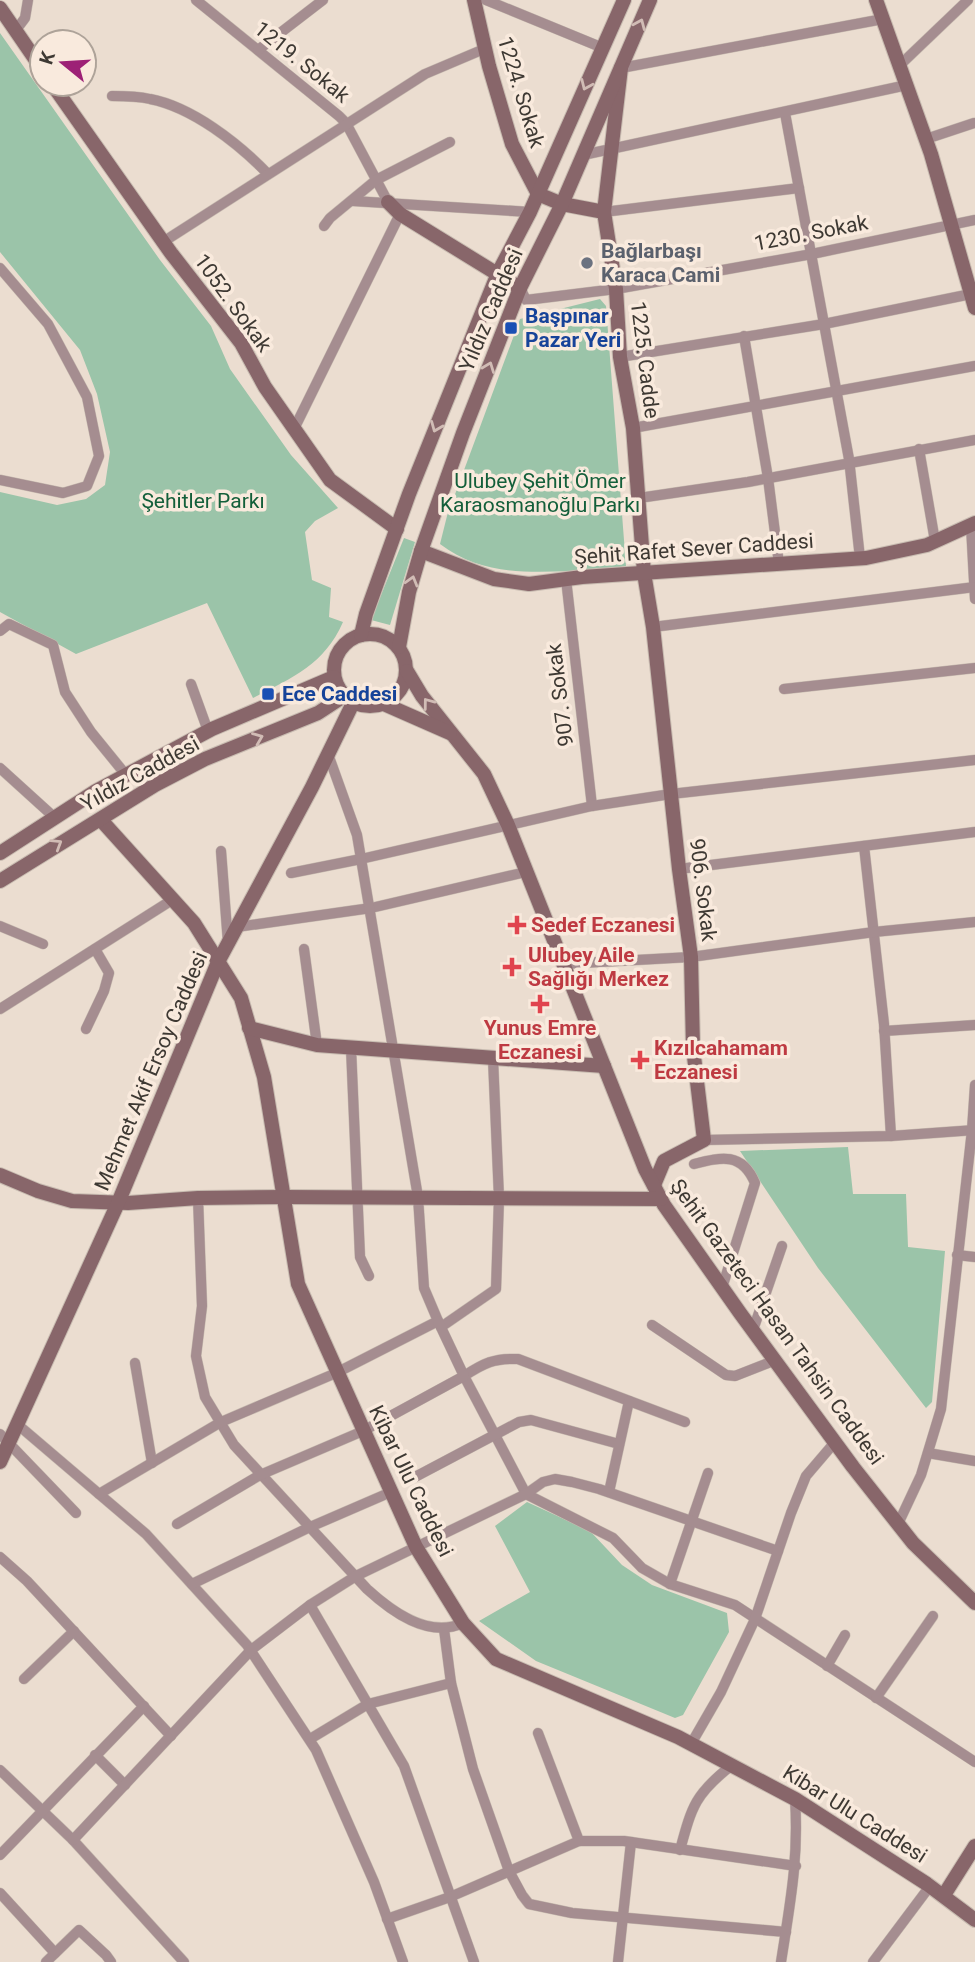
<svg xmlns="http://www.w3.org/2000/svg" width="975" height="1962" font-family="Roboto,sans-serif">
<rect width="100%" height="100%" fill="#ebddd0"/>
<g fill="#9bc4a9">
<path d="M0 33 160 260 211 326 230 369 291 455 338 508 315 521 305 532 312 580 331 588 329 617 343 622C324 665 293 677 253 698L207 603 76 654 0 612V492L57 505 86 499 105 485 110 452 97 394 80 350 0 252Z"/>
<path d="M600 299 606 306 626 566C608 570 589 570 571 571 524 573 479 574 440 544L447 516 520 319Z"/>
<polygon points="404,538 415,542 390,625 371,620"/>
<polygon points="848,1147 853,1194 906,1194 908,1247 945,1251 932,1402 926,1408 818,1268 740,1151"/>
<polygon points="527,1502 590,1531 622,1565 652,1585 727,1613 729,1632 683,1715 675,1718 536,1661 479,1621 530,1592 495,1526"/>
</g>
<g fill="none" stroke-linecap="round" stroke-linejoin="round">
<g stroke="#c8bcb1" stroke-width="11">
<g id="street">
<polyline points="196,0 339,116 346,123 388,202"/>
<polyline points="486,0 603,48"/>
<polyline points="16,30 25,18 28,0"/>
<polyline points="258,50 323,0"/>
<polyline points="900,65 968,0"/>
<polyline points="621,68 883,19"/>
<path d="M112 96C125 96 137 96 150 99 192 107 238 143 268 174"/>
<polyline points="785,113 849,459 860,558"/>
<polyline points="926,139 974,123"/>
<polyline points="583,155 907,85"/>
<polyline points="353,201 530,212"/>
<polyline points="604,212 799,188"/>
<polyline points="324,226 330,218 376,180 450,142"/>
<polyline points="163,242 425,74 484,49"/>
<polyline points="0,268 48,324 87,397 99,456 87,486 63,493 0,480"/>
<polyline points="520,288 526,300 616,289 812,254 975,220"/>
<polyline points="744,336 768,478 779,564"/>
<polyline points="620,357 824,324 971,294"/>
<polyline points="633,428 975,366"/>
<polyline points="294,429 400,214"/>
<polyline points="919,449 935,541"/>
<polyline points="639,498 748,482 975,440"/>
<polyline points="971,526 975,599"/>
<polyline points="566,579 592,806"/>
<polyline points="653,627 975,587"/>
<polyline points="0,631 9,624 53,645 65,692 91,732 126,775"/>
<polyline points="191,684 208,731"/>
<polyline points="784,689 975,668"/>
<polyline points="0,768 54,817"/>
<polyline points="864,846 884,1024 891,1136"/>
<polyline points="221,851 228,943"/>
<polyline points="679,869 975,832"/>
<polyline points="291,873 361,859 592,806 671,794 975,760"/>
<polyline points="0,926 43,944"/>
<polyline points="237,927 371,908 526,872"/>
<polyline points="304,949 317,1045"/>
<polyline points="563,964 691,957 874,932 975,922"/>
<polyline points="0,1009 172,900"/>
<polyline points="86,1029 104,991 109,973 95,949"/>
<polyline points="884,1031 975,1025"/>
<polyline points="351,1048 360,1257 369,1276"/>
<polyline points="704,1140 891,1136 975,1130"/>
<path d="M694 1164C722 1157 742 1152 755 1183L722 1288"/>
<path d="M198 1198 202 1306 196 1356 205 1397 234 1445 367 1589C391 1611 428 1639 463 1623"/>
<polyline points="957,1255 975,1257"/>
<polyline points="652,1325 726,1375 735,1376 776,1360"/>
<polyline points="441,1327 496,1289 499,1198 493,1059"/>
<polyline points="753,1330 782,1246"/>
<polyline points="135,1363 152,1463"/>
<path d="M685 1422 518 1359C494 1358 484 1363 464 1376L526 1494 613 1538 642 1568 670 1584 735 1605 975 1762"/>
<polyline points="17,1424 146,1534 247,1645 316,1750 374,1882 403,1962"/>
<polyline points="0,1434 76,1513"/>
<polyline points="928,1453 975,1461"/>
<polyline points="415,1477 519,1422 531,1420 619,1444"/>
<polyline points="609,1492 629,1401"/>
<polyline points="99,1494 221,1422 336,1373 438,1321 424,1288 418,1197 357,835 328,754"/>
<polyline points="177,1524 260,1475 363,1431 464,1376 438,1321"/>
<polyline points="898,1524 921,1475 941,1409 972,1130 975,1085"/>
<polyline points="0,1557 27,1581 171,1736"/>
<polyline points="192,1584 310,1527 391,1492"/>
<polyline points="670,1584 708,1473"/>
<polyline points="310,1605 404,1766 474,1962"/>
<polyline points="444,1629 451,1683 473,1769 509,1871 522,1895 529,1904 572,1913 786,1932"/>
<polyline points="827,1666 845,1635"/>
<polyline points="24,1679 74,1631"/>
<polyline points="876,1698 933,1616"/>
<polyline points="538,1733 579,1841"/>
<polyline points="310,1739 368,1704 451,1683"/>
<polyline points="691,1744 721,1692 755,1619 791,1513 806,1476 835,1442"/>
<polyline points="95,1755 125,1785"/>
<polyline points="0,1770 73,1840 184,1962"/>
<polyline points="73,1840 251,1650 310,1605 356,1576 526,1494 543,1482 555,1479 572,1482 599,1489 778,1551"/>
<path d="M680 1850C692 1806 695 1794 732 1765"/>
<polyline points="0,1855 144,1706"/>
<polyline points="0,1893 55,1953"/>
<polyline points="387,1919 450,1897 579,1841 624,1841 796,1866"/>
<polyline points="46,1962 79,1930 106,1955 111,1962"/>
<polyline points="618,1962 631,1842"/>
<path d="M781 1962C790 1904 799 1858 795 1799"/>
<polyline points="873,1962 930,1886"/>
</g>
</g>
<g stroke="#c8bcb1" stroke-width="16">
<g id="secondary">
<polyline points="474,0 489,66 512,144 538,194 562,204 604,212"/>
<polyline points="876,0 931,154 975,308"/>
<polyline points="0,8 42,69"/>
<polyline points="621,68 604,212 616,289 620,357 633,428 644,573 653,627 679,869 691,957 693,1048 704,1140 664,1161 654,1185"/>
<polyline points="52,84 171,253 241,343 265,387 330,480 397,529"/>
<polyline points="388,202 400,214 520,288"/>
<polyline points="421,551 494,579 529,584 582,577 866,558 927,545 975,523"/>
<circle cx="370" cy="670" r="36"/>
<polyline points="361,635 366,614 409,494 498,273 530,212 624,0"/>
<polyline points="399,647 409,592 421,551 463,433 520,288 562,204 650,0"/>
<polyline points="407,671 422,696 484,774 508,825 645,1169 664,1205 740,1313 853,1467 913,1543 975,1603"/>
<polyline points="384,704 450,733"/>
<polyline points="101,820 194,923 241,998 264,1077 298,1284 416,1547 463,1623 496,1659 678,1737 795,1799 927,1884 975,1920"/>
<polyline points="0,853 96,791 212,729 334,677"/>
<polyline points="0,881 155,785 205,759 318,713 344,696"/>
<polyline points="249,1028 317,1045 604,1066"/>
<polyline points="0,1175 38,1191 72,1201 128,1203 198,1198 285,1197 661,1199"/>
<polyline points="0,1462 118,1203 218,962 312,787 353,703"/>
<polyline points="944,1895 975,1846"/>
</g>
</g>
<use href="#street" stroke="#a58d90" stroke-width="10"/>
<use href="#secondary" stroke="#88666a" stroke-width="14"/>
</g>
<defs><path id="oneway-chevron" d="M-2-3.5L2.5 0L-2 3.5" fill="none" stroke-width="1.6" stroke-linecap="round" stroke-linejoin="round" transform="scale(1.75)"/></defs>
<g stroke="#d1bcb5">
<use href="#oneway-chevron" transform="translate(640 24) rotate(-67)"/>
<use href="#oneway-chevron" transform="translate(586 85) rotate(114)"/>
<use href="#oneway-chevron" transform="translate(489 367) rotate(-69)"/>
<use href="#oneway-chevron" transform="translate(436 427) rotate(112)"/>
<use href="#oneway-chevron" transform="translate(412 581) rotate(-74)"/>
<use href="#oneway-chevron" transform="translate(428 703) rotate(-127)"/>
<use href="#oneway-chevron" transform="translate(258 738) rotate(-22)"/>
<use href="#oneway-chevron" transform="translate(57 844) rotate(-32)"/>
</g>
<circle fill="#6b7280" stroke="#f9eadd" stroke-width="2.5" cx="587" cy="263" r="7"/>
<g fill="#1a4fb4" stroke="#f9eadd" stroke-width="2.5">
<rect x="504" y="321" width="14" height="14" rx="3.5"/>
<rect x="261" y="687" width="14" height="14" rx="3.5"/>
</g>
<g fill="#e0444e" stroke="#f9eadd" stroke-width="2.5">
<path d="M513.5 914.5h7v7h7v7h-7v7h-7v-7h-7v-7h7z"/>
<path d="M508.5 956.5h7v7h7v7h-7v7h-7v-7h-7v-7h7z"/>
<path d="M536.5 993.5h7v7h7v7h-7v7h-7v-7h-7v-7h7z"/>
<path d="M636.5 1049.5h7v7h7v7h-7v7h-7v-7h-7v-7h7z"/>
</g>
<g text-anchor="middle" stroke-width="7" stroke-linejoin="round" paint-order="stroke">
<g font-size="21" fill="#3e3933" stroke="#f9eadd">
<text transform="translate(302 62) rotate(39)" y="7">1219. Sokak</text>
<text transform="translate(521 92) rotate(73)" y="7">1224. Sokak</text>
<text transform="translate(811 233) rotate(-11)" y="7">1230. Sokak</text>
<text transform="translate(233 303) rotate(54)" y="7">1052. Sokak</text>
<text transform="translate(491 310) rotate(-67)" y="7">Yıldız Caddesi</text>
<text transform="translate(645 360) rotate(83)" y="7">1225. Cadde</text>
<text transform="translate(694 549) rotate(-4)" y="7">Şehit Rafet Sever Caddesi</text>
<text transform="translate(560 695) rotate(-97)" y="7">907. Sokak</text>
<text transform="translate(140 774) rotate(-29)" y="7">Yıldız Caddesi</text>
<text transform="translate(703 890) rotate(83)" y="7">906. Sokak</text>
<text transform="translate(151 1071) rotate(-67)" y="7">Mehmet Akif Ersoy Caddesi</text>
<text transform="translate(777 1322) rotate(54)" y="7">Şehit Gazeteci Hasan Tahsin Caddesi</text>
<text transform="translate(411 1481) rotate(64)" y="7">Kibar Ulu Caddesi</text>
<text transform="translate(855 1814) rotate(32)" y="7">Kibar Ulu Caddesi</text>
</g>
<g font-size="21" font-weight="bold" fill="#5b616d" stroke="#f9eadd" text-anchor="start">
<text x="601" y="258">Bağlarbaşı<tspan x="601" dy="24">Karaca Cami</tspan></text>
</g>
<g font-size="21" font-weight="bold" fill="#164399" stroke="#f9eadd" text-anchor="start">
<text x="525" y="323">Başpınar<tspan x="525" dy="24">Pazar Yeri</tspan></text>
<text x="282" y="701">Ece Caddesi</text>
</g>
<g font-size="21" fill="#135f3a" stroke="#f9eadd">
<text x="540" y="488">Ulubey Şehit Ömer<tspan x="540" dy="24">Karaosmanoğlu Parkı</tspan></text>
<text x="203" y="508">Şehitler Parkı</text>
</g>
<g font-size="21" font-weight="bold" fill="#be3a42" stroke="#f9eadd" text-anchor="start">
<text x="531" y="932">Sedef Eczanesi</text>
<text x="528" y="962">Ulubey Aile<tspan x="528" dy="24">Sağlığı Merkez</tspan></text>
<text x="540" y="1035" text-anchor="middle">Yunus Emre<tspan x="540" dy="24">Eczanesi</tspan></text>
<text x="654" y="1055">Kızılcahamam<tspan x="654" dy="24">Eczanesi</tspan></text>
</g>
</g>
<g transform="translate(63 63) rotate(288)"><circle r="33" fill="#f9eadd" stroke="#aea399" stroke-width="2"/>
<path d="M0-5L12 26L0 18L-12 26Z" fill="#9d2176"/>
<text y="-10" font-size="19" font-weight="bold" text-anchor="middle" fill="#3e3933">K</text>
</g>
</svg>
